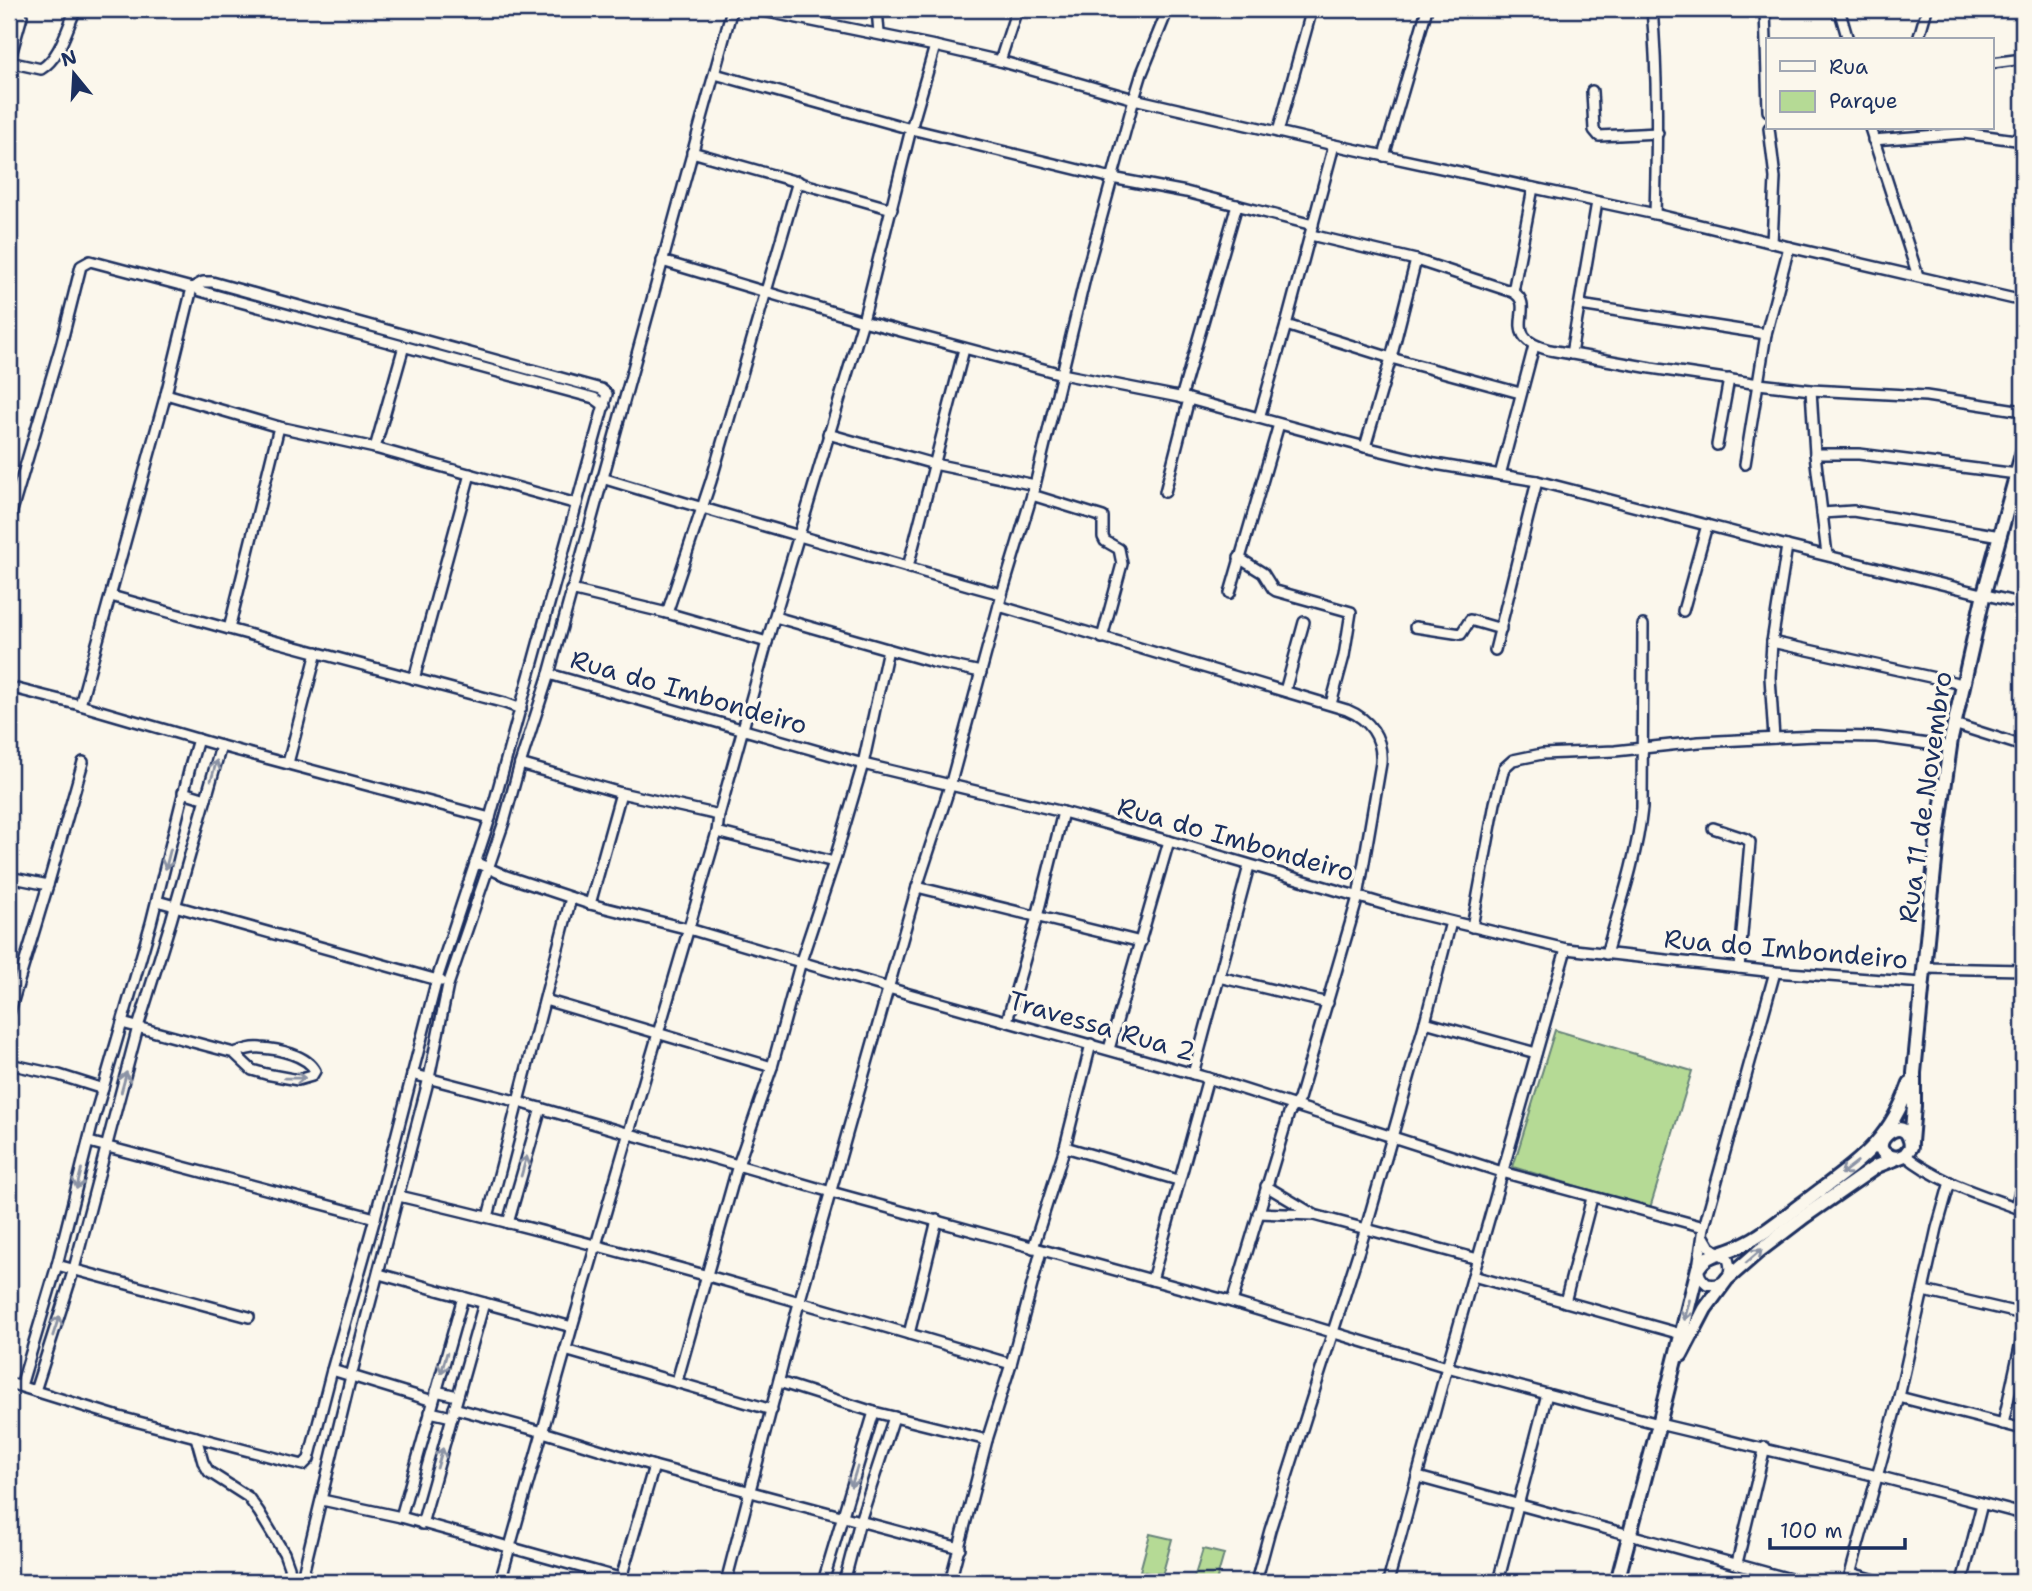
<svg xmlns="http://www.w3.org/2000/svg" width="2032" height="1591" font-family="'Shantell Sans',sans-serif">
<rect width="100%" height="100%" fill="#fbf7ec"/>
<filter id="ink" filterUnits="userSpaceOnUse"><feTurbulence type="fractalNoise" baseFrequency=".0143" numOctaves="2"/><feDisplacementMap in="SourceGraphic" scale="14" xChannelSelector="R" yChannelSelector="G"/><feConvolveMatrix kernelMatrix="1 2 1 2 8 2 1 2 1" color-interpolation-filters="sRGB"/></filter>
<g filter="url(#ink)">
<g fill="#b5da95" stroke="#68847a" stroke-width="2">
<polygon points="1555,1030 1692,1071 1650,1208 1513,1167"/>
<polygon points="1150,1534 1172,1539 1162,1576 1140,1571"/>
<polygon points="1203,1549 1224,1554 1216,1582 1193,1582"/>
</g>
<g fill="none" stroke-linecap="round" stroke-linejoin="round">
<g stroke="#1b2f5e" stroke-width="14">
<g id="street">
<polyline points="753,9 935,46 1000,61 1134,99 1334,145 1655,214 1789,247 2023,301"/>
<polyline points="877,9 879,33"/>
<path d="M1652 9C1658 77 1657 145 1655 214"/>
<polyline points="1765,9 1768,111"/>
<polyline points="1839,9 1848,40"/>
<polyline points="1918,40 1927,9"/>
<polyline points="1000,61 1017,9"/>
<path d="M9 62 41 69C60 58 67 28 76 9"/>
<polyline points="9,62 22,16 19,9"/>
<polyline points="1992,63 2015,60 2023,61"/>
<polyline points="715,74 911,129 1112,178 1186,192 1313,225"/>
<polyline points="1592,91 1594,130 1599,136 1658,133"/>
<polyline points="1769,128 1775,178 1772,243"/>
<polyline points="1870,128 1918,276"/>
<polyline points="1278,132 1312,9"/>
<polyline points="1873,140 1964,133 2023,141"/>
<polyline points="692,152 892,209"/>
<polyline points="1384,156 1427,9"/>
<path d="M1311 235 1416 260 1513 292C1539 307 1496 337 1550 350L1651 368 1759 384 1811 390 1926 396 2023 411"/>
<polyline points="662,261 863,321 1062,374 1189,399 1365,447 1435,464 1537,481 1787,546 2023,604"/>
<polyline points="196,286 200,291 594,398 605,406"/>
<polyline points="1513,292 1533,188"/>
<polyline points="1580,305 1766,334"/>
<polyline points="1286,325 1391,358 1520,393"/>
<polyline points="1571,354 1597,202"/>
<polyline points="1811,390 1815,454 1827,555"/>
<polyline points="166,394 279,427 375,448 577,504"/>
<polyline points="1181,398 1237,205"/>
<polyline points="1259,418 1286,325 1334,145"/>
<polyline points="828,434 934,464 1035,485"/>
<polyline points="1717,445 1729,379"/>
<polyline points="1365,447 1391,358 1416,260"/>
<polyline points="375,448 404,346"/>
<polyline points="1815,454 1859,454 2017,474"/>
<polyline points="1745,464 1766,334 1789,247"/>
<polyline points="1500,475 1534,346"/>
<path d="M602 478C690 505 779 530 869 556 913 568 957 583 1002 594"/>
<polyline points="1165,492 1189,399"/>
<polyline points="1032,495 1103,517 1103,537 1105,541 1119,549 1122,564 1102,638"/>
<polyline points="1822,513 1853,511 2000,536"/>
<polyline points="9,521 61,345 81,266 90,261 192,288"/>
<polyline points="1239,558 1263,573 1273,589 1276,591 1351,612 1344,656 1331,704"/>
<polyline points="908,567 964,349"/>
<polyline points="571,590 667,613"/>
<polyline points="1230,593 1279,424"/>
<polyline points="111,596 229,629 505,703 521,709"/>
<path d="M999 606 1347 710C1369 719 1383 737 1381 763L1358 897 1299 1099 1289 1113 1232 1302"/>
<polyline points="1683,611 1707,525"/>
<polyline points="775,617 933,662 981,672"/>
<polyline points="1415,627 1461,634 1470,620 1501,629"/>
<polyline points="229,629 279,427"/>
<polyline points="767,642 667,613 711,481 798,181"/>
<polyline points="1772,642 1962,684"/>
<polyline points="1495,650 1537,481"/>
<polyline points="549,674 863,764 1063,812 1169,841 1407,911 1566,949 1775,972 1923,983"/>
<polyline points="414,679 470,474"/>
<polyline points="9,687 80,705 221,746 490,818"/>
<polyline points="1285,691 1304,622"/>
<polyline points="1954,724 2023,746"/>
<polyline points="1774,738 1770,677 1772,642 1787,546"/>
<polyline points="288,763 317,652"/>
<polyline points="520,764 621,793 719,815"/>
<polyline points="183,792 206,799"/>
<polyline points="1713,828 1746,839 1750,842 1739,968"/>
<polyline points="717,832 834,862 863,764 888,649"/>
<polyline points="475,862 506,876 590,904 689,929 909,994 1208,1078 1502,1172 1704,1227"/>
<polyline points="9,877 48,885"/>
<polyline points="917,887 1141,942"/>
<polyline points="157,901 441,981"/>
<polyline points="590,904 621,793"/>
<polyline points="1472,927 1495,803 1504,768 1513,760 1542,754 1615,751 1699,742 1815,736 1877,737 1950,747"/>
<path d="M1606 954C1620 906 1637 857 1642 808L1643 625"/>
<polyline points="1925,968 2023,970"/>
<polyline points="1219,977 1328,1003"/>
<polyline points="545,1000 772,1067"/>
<polyline points="9,1014 48,885 83,762"/>
<polyline points="1007,1021 1037,917 1063,812"/>
<polyline points="1425,1022 1536,1053"/>
<path d="M122 1023 234 1053 252 1070 266 1074 298 1080 312 1076 315 1071C307 1055 278 1049 261 1048 252 1047 243 1050 234 1053"/>
<polyline points="1109,1049 1169,841"/>
<polyline points="9,1064 59,1075 103,1089"/>
<polyline points="412,1074 519,1102 831,1192 1232,1302 1447,1367 1547,1394 1659,1424 1877,1476 2023,1514"/>
<polyline points="1193,1074 1249,866"/>
<polyline points="89,1142 375,1218"/>
<polyline points="1065,1147 1178,1180"/>
<path d="M1905 1155C1939 1183 1983 1195 2023 1210"/>
<polyline points="1266,1186 1313,1214"/>
<path d="M399 1196C605 1244 808 1304 1011 1364"/>
<polyline points="2016,1207 2023,1179"/>
<polyline points="1258,1213 1314,1215 1478,1259"/>
<polyline points="488,1217 571,898"/>
<polyline points="508,1223 541,1108"/>
<path d="M1703 1235 1710 1247 1728 1259C1734 1275 1724 1287 1707 1284 1701 1279 1699 1275 1698 1268L1704 1227 1775 972"/>
<polyline points="1033,1248 1065,1147 1091,1044"/>
<polyline points="57,1265 249,1317"/>
<polyline points="379,1274 572,1327"/>
<polyline points="1473,1276 1681,1334"/>
<polyline points="1152,1280 1208,1078"/>
<polyline points="1924,1291 2023,1314"/>
<polyline points="1565,1302 1592,1198"/>
<polyline points="909,1334 937,1220"/>
<polyline points="565,1350 772,1410"/>
<polyline points="332,1370 433,1401"/>
<polyline points="677,1381 738,1165 772,1067 801,961 834,862"/>
<polyline points="779,1382 874,1412 987,1440"/>
<polyline points="9,1383 116,1416 291,1462 303,1465 309,1459 332,1370 375,1218 437,979 490,818 607,394 601,389 212,282 203,282 192,288 166,394 80,705"/>
<polyline points="21,1386 57,1265 92,1126 151,923 191,763 198,739"/>
<polyline points="35,1391 74,1269 138,1027 171,921 221,746"/>
<polyline points="436,1391 457,1396"/>
<polyline points="1899,1397 2023,1429"/>
<polyline points="454,1408 543,1432 654,1466 960,1548"/>
<polyline points="430,1412 452,1417"/>
<polyline points="2003,1424 2023,1333"/>
<polyline points="196,1437 203,1462 209,1472 248,1497 259,1512 284,1553 289,1567 291,1582"/>
<polyline points="1418,1477 1801,1582"/>
<polyline points="322,1500 401,1517 634,1582"/>
<polyline points="401,1517 463,1297"/>
<polyline points="422,1524 484,1303"/>
<polyline points="1737,1563 1765,1447"/>
<polyline points="1851,1573 1882,1582"/>
<polyline points="621,1578 654,1466"/>
<polyline points="301,1582 351,1376 429,1078 448,985 504,822 520,764 549,674 732,9"/>
<polyline points="500,1582 572,1327 717,832 719,815 767,642 863,321 911,129 935,46"/>
<polyline points="726,1582 799,1303 917,887 950,786 1002,594 1035,485 1087,270 1134,99 1142,73 1168,9"/>
<polyline points="823,1582 874,1412"/>
<polyline points="844,1582 860,1521 894,1417"/>
<polyline points="950,1582 987,1440 1011,1364 1041,1251"/>
<polyline points="1256,1582 1270,1530 1366,1228 1425,1022 1451,922"/>
<polyline points="1388,1582 1447,1367 1566,949"/>
<polyline points="1498,1582 1547,1394"/>
<polyline points="1848,1582 1899,1397 1937,1228 1950,1182"/>
<polyline points="1962,1582 1982,1504"/>
</g>
</g>
<g stroke="#1b2f5e" stroke-width="18">
<g id="secondary">
<polyline points="1911,1142 1914,1106 1914,1073 1929,919 1938,832 1951,739 1984,593 2023,451"/>
<path d="M1681 1355 1705 1309 1727 1279 1759 1251 1805 1216 1877 1166 1905 1155 1911 1147C1908 1103 1855 1153 1897 1158"/>
<path d="M1617 1582 1659 1424 1698 1268C1706 1255 1715 1255 1729 1250 1738 1247 1746 1243 1753 1239 1774 1227 1791 1211 1810 1198 1859 1161 1889 1143 1910 1083"/>
</g>
</g>
<use href="#street" stroke="#fbf7ec" stroke-width="9"/>
<use href="#secondary" stroke="#fbf7ec" stroke-width="12"/>
</g>
<defs><path id="oneway-shaft" d="M-6 0H5M1.5-3L5.5 0L1.5 3" fill="none" stroke-width="1.6" stroke-linecap="round" stroke-linejoin="round" transform="scale(1.75)"/></defs>
<g stroke="#8b93a5">
<use href="#oneway-shaft" transform="translate(214 770) rotate(-74)"/>
<use href="#oneway-shaft" transform="translate(168 859) rotate(104)"/>
<use href="#oneway-shaft" transform="translate(295 1078) rotate(-1)"/>
<use href="#oneway-shaft" transform="translate(124 1082) rotate(-75)"/>
<use href="#oneway-shaft" transform="translate(524 1166) rotate(-74)"/>
<use href="#oneway-shaft" transform="translate(1849 1168) rotate(142)"/>
<use href="#oneway-shaft" transform="translate(79 1179) rotate(104)"/>
<use href="#oneway-shaft" transform="translate(1754 1256) rotate(-41)"/>
<use href="#oneway-shaft" transform="translate(1687 1310) rotate(104)"/>
<use href="#oneway-shaft" transform="translate(56 1326) rotate(-72)"/>
<use href="#oneway-shaft" transform="translate(444 1363) rotate(106)"/>
<use href="#oneway-shaft" transform="translate(440 1458) rotate(-74)"/>
<use href="#oneway-shaft" transform="translate(854 1477) rotate(107)"/>
</g>
</g>
<g text-anchor="middle" stroke-width="7" stroke-linejoin="round" paint-order="stroke">
<g font-size="26" fill="#1b2f5e" stroke="#fbf7ec">
<text transform="translate(689 692) rotate(16)" y="9">Rua do Imbondeiro</text>
<text transform="translate(1925 797) rotate(-82)" y="9">Rua 11 de Novembro</text>
<text transform="translate(1236 839) rotate(16)" y="9">Rua do Imbondeiro</text>
<text transform="translate(1786 949) rotate(5)" y="9">Rua do Imbondeiro</text>
<text transform="translate(1102 1026) rotate(16)" y="9">Travessa Rua 2</text>
</g>
</g>
<rect width="2032" height="1591" fill="none" stroke="#fbf7ec" stroke-width="35"/>
<rect x="18" y="18" width="1997" height="1556" fill="none" stroke="#1b2f5e" stroke-width="2.5" filter="url(#ink)"/>
<rect x="1766" y="38" width="228" height="91" fill="#fbf7ec" stroke="#a1a7b3" stroke-width="2"/>
<rect x="1780" y="61" width="35" height="10" fill="#fbf7ec" stroke="#a1a7b3" stroke-width="2"/>
<text x="1829" y="74" font-size="21" fill="#1b2f5e">Rua</text>
<rect x="1780" y="91" width="35" height="21" fill="#b5da95" stroke="#a1a7b3" stroke-width="2"/>
<text x="1829" y="108" font-size="21" fill="#1b2f5e">Parque</text>
<g transform="translate(74 74) rotate(342)" stroke="#fbf7ec" stroke-width="5" paint-order="stroke">
<path d="M0-5L12 26L0 18L-12 26Z" fill="#1b2f5e"/>
<text y="-10" font-size="19" font-weight="bold" text-anchor="middle" fill="#1b2f5e">N</text>
</g>
<path d="M1770 1538v10h135v-10" fill="none" stroke="#1b2f5e" stroke-width="3.5"/>
<text x="1780" y="1538" font-size="21" fill="#1b2f5e" stroke="#fbf7ec" stroke-width="5" paint-order="stroke">100 m</text>
</svg>
